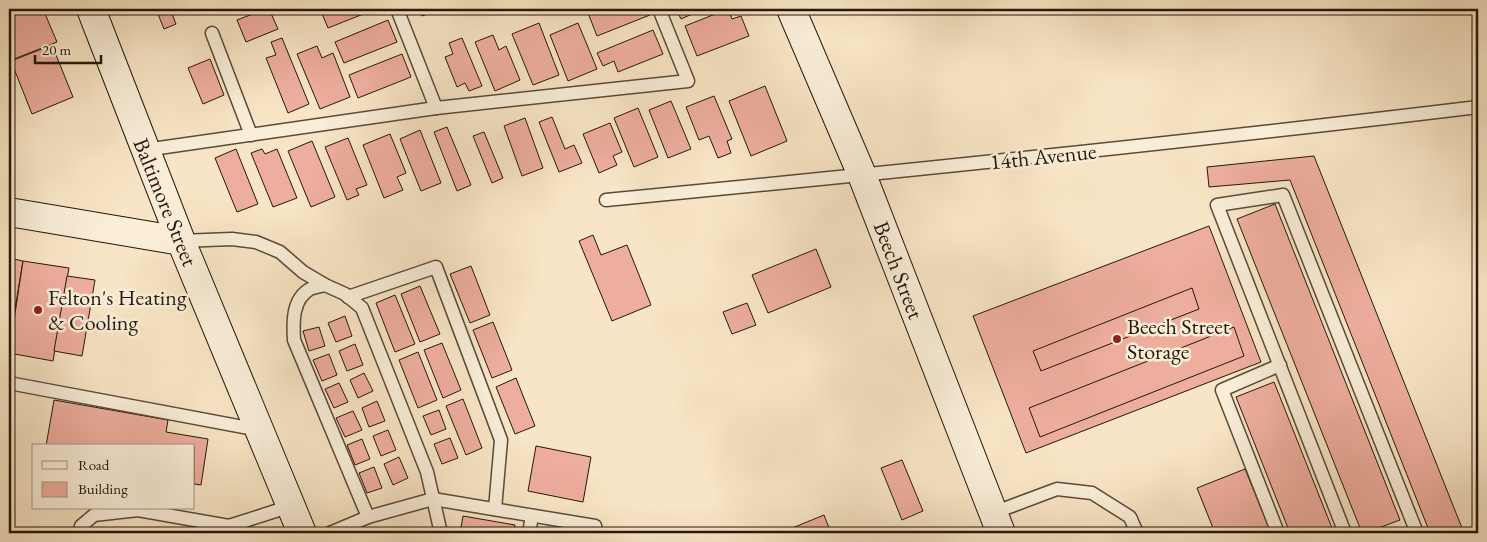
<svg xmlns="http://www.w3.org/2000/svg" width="1487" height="542" font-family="'EB Garamond',serif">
<rect width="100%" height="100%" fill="#f8e5c5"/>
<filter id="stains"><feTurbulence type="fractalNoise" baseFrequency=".004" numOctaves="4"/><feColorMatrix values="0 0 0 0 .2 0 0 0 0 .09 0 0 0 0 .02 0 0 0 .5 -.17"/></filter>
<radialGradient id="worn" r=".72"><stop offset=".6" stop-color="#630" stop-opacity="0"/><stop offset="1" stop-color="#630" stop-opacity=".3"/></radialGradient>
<g fill="#eeae9e" stroke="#24180a">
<polygon points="9,9 43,9 57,42 9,61"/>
<polygon points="156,9 170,9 176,24 164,29"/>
<polygon points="266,9 269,9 278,29 246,42 237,20"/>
<polygon points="320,9 376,9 328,28"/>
<polygon points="419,9 441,9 422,16"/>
<polygon points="598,9 648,9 650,15 597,36 588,13"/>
<polygon points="676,9 703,9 681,19"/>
<polygon points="728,9 732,19 741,16 749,36 697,56 685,26"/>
<polygon points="388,20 397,42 344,63 335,42"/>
<polygon points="539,23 559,75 533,85 512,34"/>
<polygon points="578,23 597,69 568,81 550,35"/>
<polygon points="653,30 663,54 618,72 614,61 603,66 597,53"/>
<polygon points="493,35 499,50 506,46 520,80 495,91 475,42"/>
<polygon points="282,38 309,104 288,113 266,58 276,55 271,42"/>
<polygon points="462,38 482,86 469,91 465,83 457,87 445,57 453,54 449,43"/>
<polygon points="52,45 73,97 32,114 11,61"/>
<polygon points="317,46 322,58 333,53 350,97 320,109 297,54"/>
<polygon points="402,54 411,77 358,98 349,75"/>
<polygon points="210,59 224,95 203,104 188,68"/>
<polygon points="765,86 787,141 751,156 729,101"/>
<polygon points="714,96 732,139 727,141 731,153 718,158 709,136 699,140 686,107"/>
<polygon points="671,101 691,149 668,158 649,110"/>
<polygon points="638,108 658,157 634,167 614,118"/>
<polygon points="552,117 565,149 574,145 582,163 559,172 539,122"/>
<polygon points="525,118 543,168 522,176 504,126"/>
<polygon points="610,123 622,152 613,156 617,165 599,173 583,134"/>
<polygon points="447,127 471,185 457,191 434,132"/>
<polygon points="420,130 441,183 421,191 400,139"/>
<polygon points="484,132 503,178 492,183 473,136"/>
<polygon points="390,134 406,173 397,177 403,190 384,198 363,145"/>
<polygon points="348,138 367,185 356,189 359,195 347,200 325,147"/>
<polygon points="312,141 335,197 311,207 288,151"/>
<polygon points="236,149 258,204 237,212 215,158"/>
<polygon points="262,149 265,154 277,149 297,198 273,207 251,153"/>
<polygon points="1314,156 1464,533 1430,533 1290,180 1209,187 1207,167"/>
<polygon points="1275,204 1400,520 1365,533 1362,533 1237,219"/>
<polygon points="1209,226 1261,362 1026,453 973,316"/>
<polygon points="593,235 601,255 627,245 651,305 612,321 579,241"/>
<polygon points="816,249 831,287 768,313 752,275"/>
<polygon points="9,258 23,261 9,345"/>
<polygon points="23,261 69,268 53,361 9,353"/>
<polygon points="471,266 490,315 470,323 450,274"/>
<polygon points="67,276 95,280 82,356 54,351"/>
<polygon points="420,286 440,334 420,342 401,294"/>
<polygon points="1192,288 1199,309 1041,371 1033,351"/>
<polygon points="395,295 415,344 395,352 376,303"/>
<polygon points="747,303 756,325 732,334 723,312"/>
<polygon points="345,316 352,336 336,342 328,323"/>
<polygon points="493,322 512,370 492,378 473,330"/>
<polygon points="319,327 325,346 309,351 303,331"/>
<polygon points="1234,327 1244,356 1040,437 1029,408"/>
<polygon points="442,343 461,390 443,398 424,350"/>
<polygon points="355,344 363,365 347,371 339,351"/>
<polygon points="418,352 437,400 418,408 399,360"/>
<polygon points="329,354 337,375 322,381 313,360"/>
<polygon points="364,373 373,391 358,398 350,380"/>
<polygon points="516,378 535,426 515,434 496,387"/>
<polygon points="1274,382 1334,533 1290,533 1236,397"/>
<polygon points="339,383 348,402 334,408 325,389"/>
<polygon points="463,399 482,448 466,455 446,406"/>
<polygon points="54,400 168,420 166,432 208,439 201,485 194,484 194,446 46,446"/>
<polygon points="377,401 385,421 369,427 362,408"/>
<polygon points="439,410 446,429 431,435 423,416"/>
<polygon points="353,411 362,430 345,437 336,418"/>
<polygon points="388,430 396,450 381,456 373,436"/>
<polygon points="450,438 458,458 442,464 434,444"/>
<polygon points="362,439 370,459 355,465 347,445"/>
<polygon points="536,446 591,457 583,502 528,491"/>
<polygon points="399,457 408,478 393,485 384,464"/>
<polygon points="902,460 923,511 902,520 881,468"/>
<polygon points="374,467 382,488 367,493 359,473"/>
<polygon points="1245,469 1271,533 1215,533 1197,488"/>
<polygon points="824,515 831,533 780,533"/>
<polygon points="463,516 515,525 513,533 460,533"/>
<polygon points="380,528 409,532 409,533 380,533"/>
</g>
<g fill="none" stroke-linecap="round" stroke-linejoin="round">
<g stroke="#594b39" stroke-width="15">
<g id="lane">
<polyline points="397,9 436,108"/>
<polyline points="212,33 251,135"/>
<polyline points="145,150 436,108 688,81 659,9"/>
<path d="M606 200C897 172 1188 142 1478 107"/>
<polyline points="181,241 232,239 256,242 280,252 303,272 325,285 345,294 362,308 427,472 440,529 439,533"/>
<path d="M325 285C321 286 314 287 310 289 292 299 293 323 294 340L368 517 433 499 595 526 597 533"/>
<polyline points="348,297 436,267 501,440 495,509"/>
<polyline points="9,383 259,430"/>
<polyline points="993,513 1057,489 1092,493 1130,517 1137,533"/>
<polyline points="80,533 81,526 94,515 138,510 229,526 291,506"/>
<polyline points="330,533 368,517"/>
<polyline points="529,533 532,516"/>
<polyline points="1278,533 1222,390 1280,365"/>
<polyline points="1345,533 1217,205 1283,195 1417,533"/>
</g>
</g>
<g stroke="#24180a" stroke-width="30">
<g id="secondary">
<polyline points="91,9 181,241 302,533"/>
<polyline points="791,9 862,175 1001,533"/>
<polyline points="9,212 181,241"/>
</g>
</g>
<use href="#lane" stroke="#faeed9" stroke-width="12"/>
<use href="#secondary" stroke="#faeed9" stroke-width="28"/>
</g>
<g fill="#8f2418" stroke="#faeed9" stroke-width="2">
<circle cx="38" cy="310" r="5"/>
<circle cx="1117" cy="339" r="5"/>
</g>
<g text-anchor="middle" stroke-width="5" stroke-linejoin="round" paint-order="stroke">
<g font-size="22" fill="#24180a" stroke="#faeed9">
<text transform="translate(1043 156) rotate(-6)" y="8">14th Avenue</text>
<text transform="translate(166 202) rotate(68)" y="8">Baltimore Street</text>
<text transform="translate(899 270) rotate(69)" y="8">Beech Street</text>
</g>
<g font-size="22" fill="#24180a" stroke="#faeed9" text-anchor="start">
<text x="48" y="305">Felton's Heating<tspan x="48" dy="25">&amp; Cooling</tspan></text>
<text x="1127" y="334">Beech Street<tspan x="1127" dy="25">Storage</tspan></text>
</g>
</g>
<rect width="1487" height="542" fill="none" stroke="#f8e5c5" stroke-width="30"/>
<rect x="10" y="10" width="1467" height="522" fill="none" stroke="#24180a" stroke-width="2.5"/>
<rect x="15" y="15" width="1457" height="512" fill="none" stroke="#24180a"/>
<rect x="32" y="444" width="162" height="65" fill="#faeed9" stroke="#a49886"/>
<rect x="42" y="461" width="25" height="8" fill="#faeed9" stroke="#a49886"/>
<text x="78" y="470" font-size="15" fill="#24180a">Road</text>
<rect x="42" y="482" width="25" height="15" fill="#eeae9e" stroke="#a49886"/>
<text x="78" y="494" font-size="15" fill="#24180a">Building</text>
<path d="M35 55v8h66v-8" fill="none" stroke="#24180a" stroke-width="2.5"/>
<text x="42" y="55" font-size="15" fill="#24180a" stroke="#faeed9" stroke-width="4" paint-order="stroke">20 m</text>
<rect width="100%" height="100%" filter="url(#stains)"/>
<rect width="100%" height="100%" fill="url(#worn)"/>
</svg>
